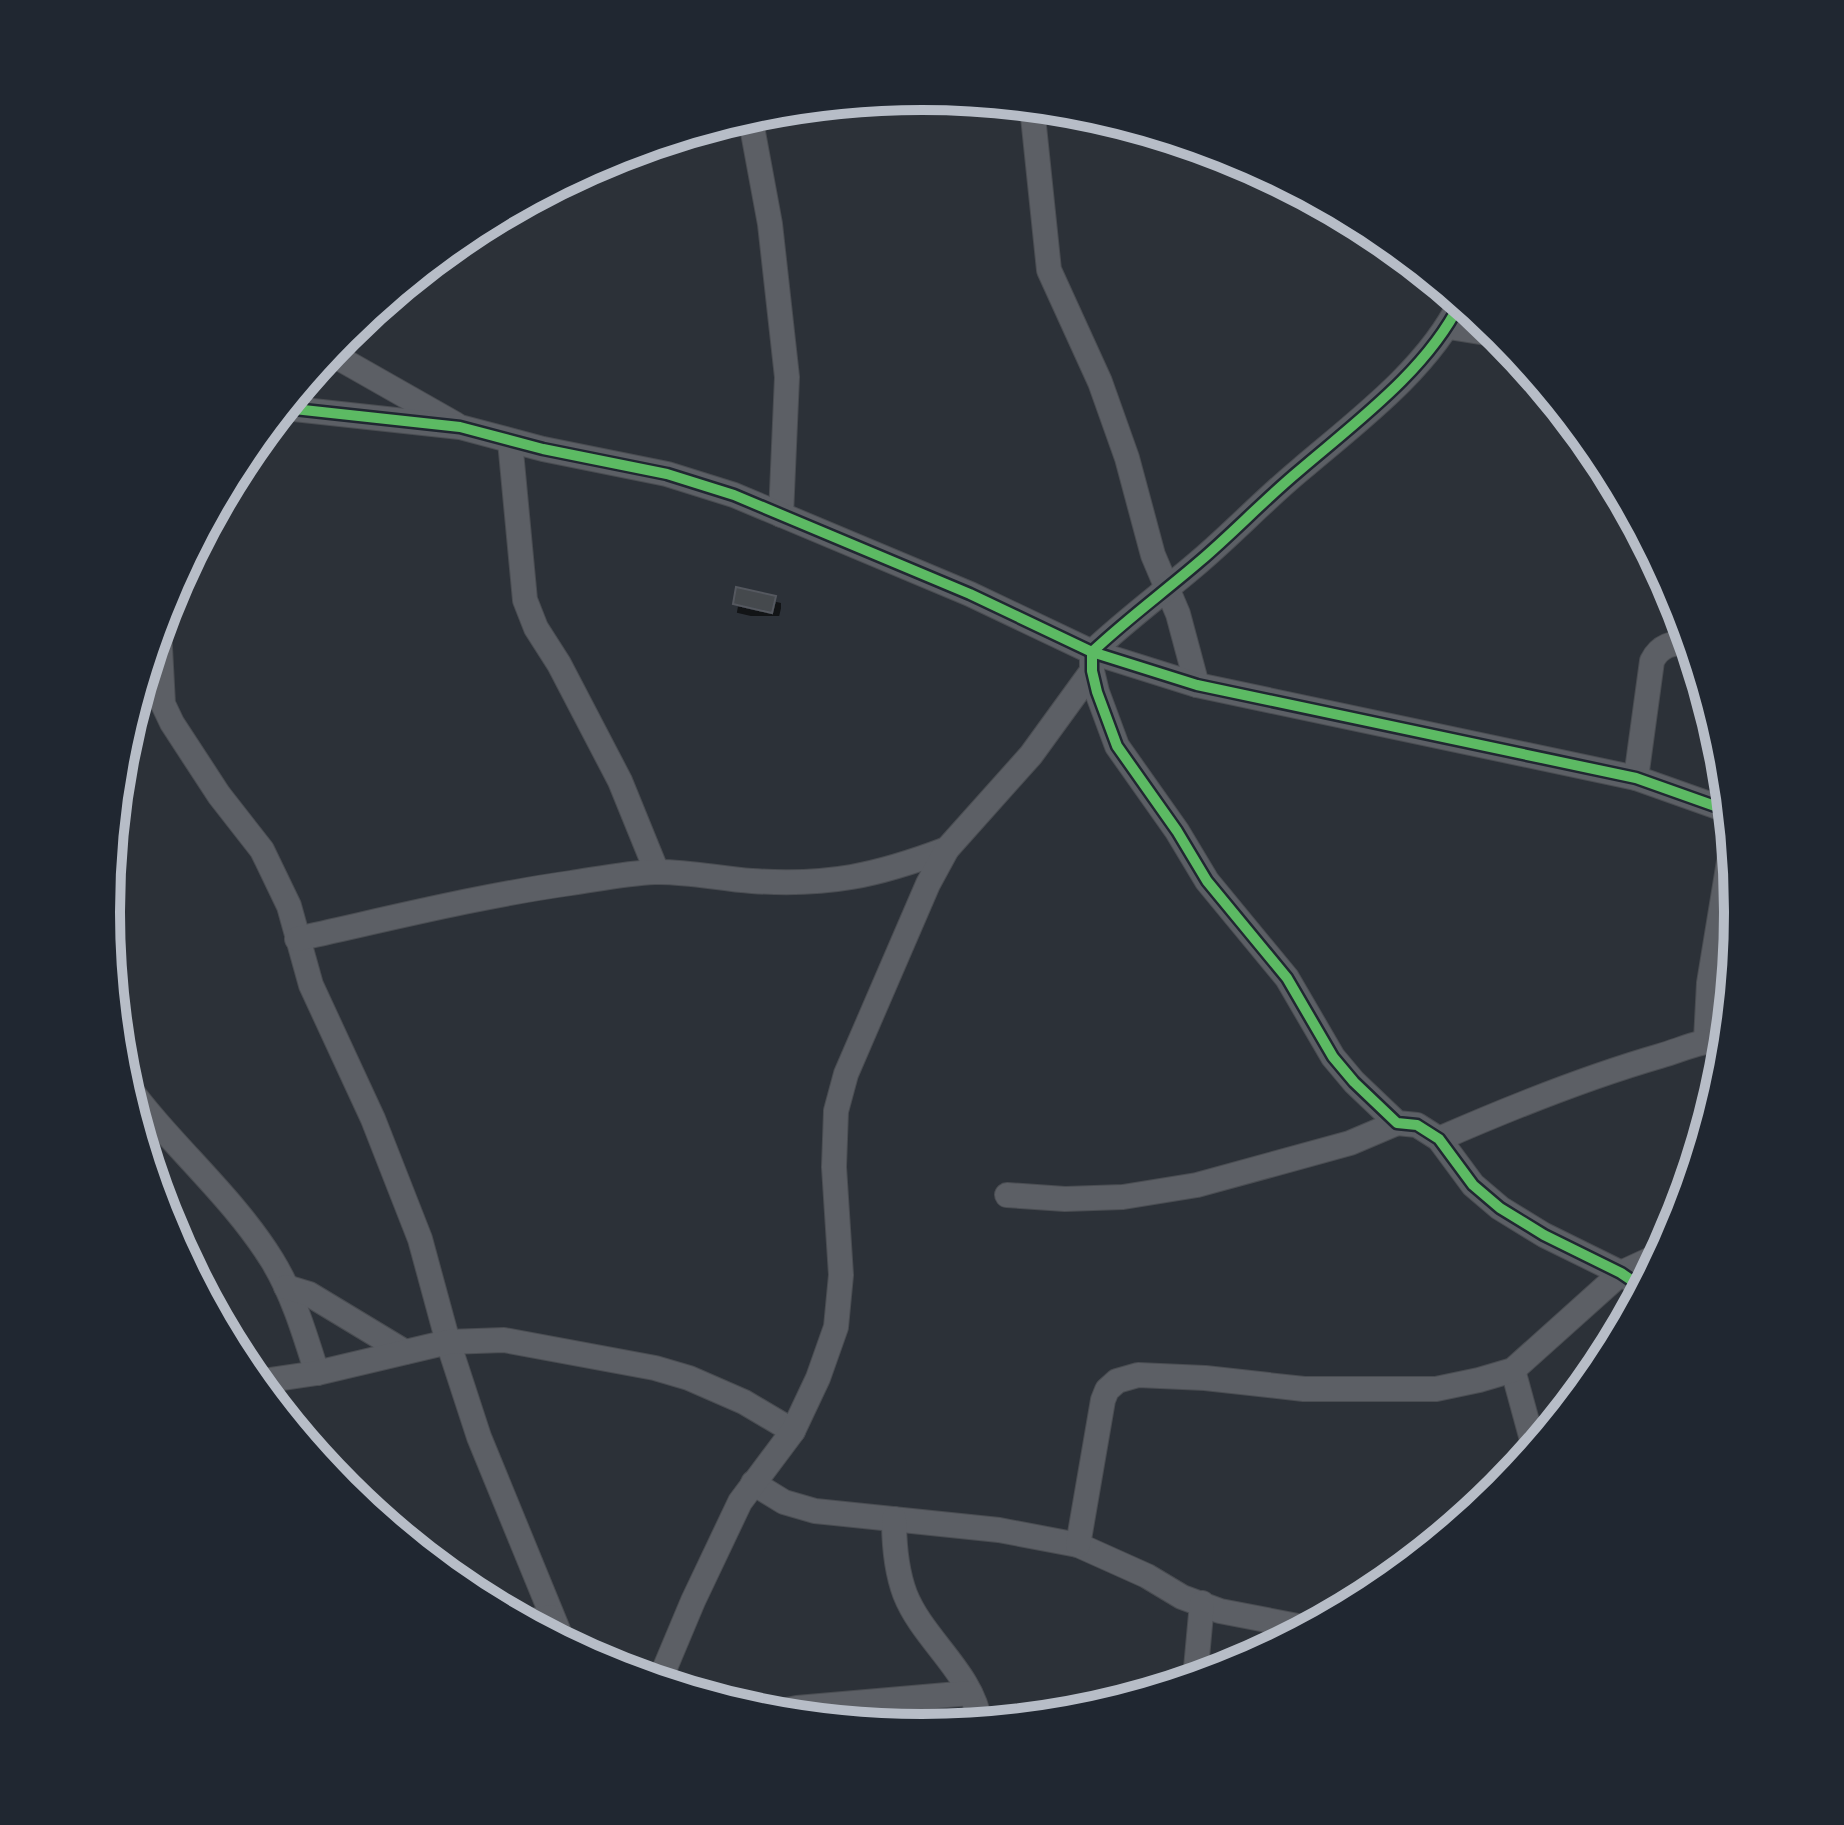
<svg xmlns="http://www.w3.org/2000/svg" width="1844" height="1825" font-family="'Titillium Web',sans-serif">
<defs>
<filter id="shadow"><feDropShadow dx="5" dy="8" stdDeviation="0" flood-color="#0009"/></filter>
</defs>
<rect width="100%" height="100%" fill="#2c3138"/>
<polygon fill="#44484d" stroke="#54585f" stroke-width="2" filter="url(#shadow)" points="736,587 776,596 772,613 733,604"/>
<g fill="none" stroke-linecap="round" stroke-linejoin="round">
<g stroke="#4a4d52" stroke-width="26">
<g id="minor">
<polyline points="1032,107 1049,270 1100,382 1127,458 1153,555 1178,614 1197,685"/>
<polyline points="750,116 770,224 787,377 781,515"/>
<path d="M1460 303C1427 370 1356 422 1300 470 1265 499 1234 532 1200 561 1164 592 1127 619 1092 652V671L1097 692 1117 746 1177 831 1207 881 1287 978 1333 1057 1354 1082 1397 1123 1417 1125 1439 1139 1473 1185 1500 1208 1544 1235 1621 1273 1643 1288"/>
<polyline points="1449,327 1499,335"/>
<polyline points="330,353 455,424"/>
<polyline points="285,408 460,427 543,449 667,474 734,495 970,594 1092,652 1197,685 1636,778 1729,811"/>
<polyline points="510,441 525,600 536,628 559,664 620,781 657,872"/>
<polyline points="159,629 163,704 172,723 219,795 262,850 289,906 311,985 373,1119 420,1239 448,1342 479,1437 563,1642"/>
<path d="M1636 778 1652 661C1660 645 1672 643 1689 642"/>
<path d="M297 939C388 919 479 896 571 883 598 879 627 873 655 872 687 871 720 879 752 881 828 886 876 876 947 849"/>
<polyline points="1706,1040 1709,983 1732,843"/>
<path d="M124 1081C169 1144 231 1194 272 1260 293 1294 305 1335 317 1373"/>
<path d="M1439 1139C1512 1107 1584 1078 1660 1056 1684 1049 1700 1040 1726 1040"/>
<polyline points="1007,1195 1065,1199 1123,1197 1197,1185 1350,1143 1397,1123"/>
<polyline points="286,1287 309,1294 405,1352"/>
<polyline points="1513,1370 1534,1447"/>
<polyline points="256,1382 317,1373 448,1342 504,1340 655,1368 689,1378 744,1402 793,1431"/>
<polyline points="753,1483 784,1502 815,1511 999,1530 1078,1545 1147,1576 1182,1597 1220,1611 1308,1628"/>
<path d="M894 1519C894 1544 896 1570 905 1594 923 1640 973 1673 980 1723"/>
<polyline points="1078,1545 1103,1400 1107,1390 1117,1381 1138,1375 1205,1378 1304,1389 1436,1389 1479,1380 1513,1370 1621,1273 1660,1255"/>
<polyline points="526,1622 551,1617"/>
<polyline points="1195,1679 1202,1603"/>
<polyline points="659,1682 693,1601 740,1502 793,1431 818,1378 836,1327 841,1275 834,1167 836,1111 846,1074 928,884 947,849 1031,755 1092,671"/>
<polyline points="766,1714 797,1708 970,1693"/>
</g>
</g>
<use href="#minor" stroke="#5c5f65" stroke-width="24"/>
<g stroke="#202731" stroke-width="15">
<g id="cycleway">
<path d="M1460 303C1427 370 1356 422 1300 470 1265 499 1234 532 1200 561 1164 592 1127 619 1092 652V671L1097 692 1117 746 1177 831 1207 881 1287 978 1333 1057 1354 1082 1397 1123 1417 1125 1439 1139 1473 1185 1500 1208 1544 1235 1621 1273 1643 1288"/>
<polyline points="285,408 460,427 543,449 667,474 734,495 970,594 1092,652 1197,685 1636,778 1729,811"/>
</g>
</g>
<use href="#cycleway" stroke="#5cba63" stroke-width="10"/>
</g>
<path d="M0 0H1844V1825H0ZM120 912a802 802 0 1 1 1604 0a802 802 0 1 1-1604 0Z" fill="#202731" fill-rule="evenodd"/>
<path fill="none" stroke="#b7bdc7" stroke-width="10" d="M120 912a802 802 0 1 1 1604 0a802 802 0 1 1-1604 0Z"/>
</svg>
